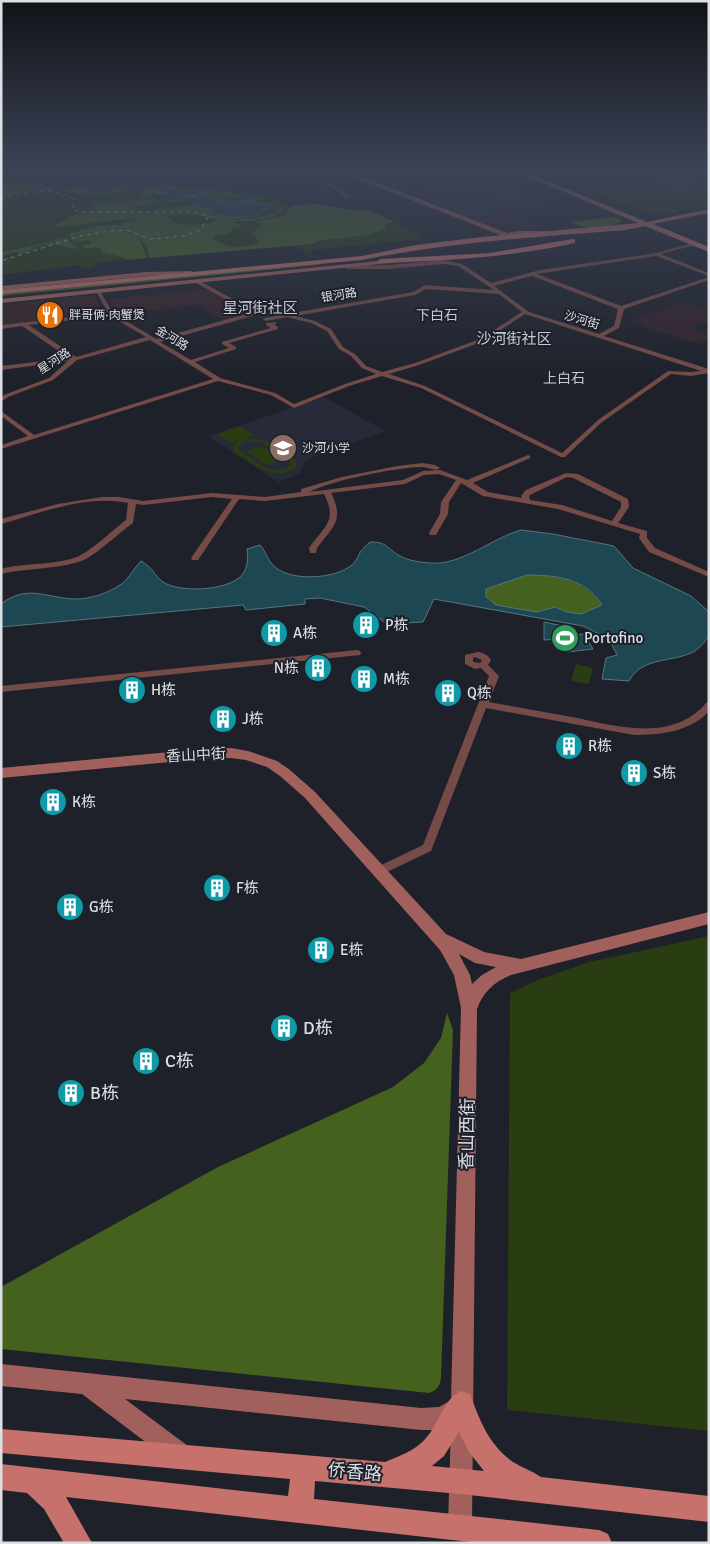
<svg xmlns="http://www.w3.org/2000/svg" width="710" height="1544" font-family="Signika,'Noto Sans SC',sans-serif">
<rect width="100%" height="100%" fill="#1e212a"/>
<g fill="#352329">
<polygon points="505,212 552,228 506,232 471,219"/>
<polygon points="206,289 251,312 224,320 196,305 119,314 115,311 109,299"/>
<polygon points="95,295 102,314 1,325 1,305"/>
</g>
<polygon fill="#34232b" points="684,302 709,311 709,322 691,328 709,335 709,340 701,344 647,328 630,321"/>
<g fill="#262a39">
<polygon points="490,179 545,203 474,218 411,193"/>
<polygon points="324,397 385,431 306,460 300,474 278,482 208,436"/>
</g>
<g fill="#293c12" fill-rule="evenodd">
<polygon points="526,167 709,167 709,205 668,214 650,214"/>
<path d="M27 179C54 190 73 184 100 183 125 182 150 183 175 181L177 185 234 191 250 196H270L277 199 275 200 290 205 320 204 348 210 371 211 416 232 422 239 310 250 312 253 305 254 299 244 94 263 95 267 87 268 77 265 1 275V184Z"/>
<polygon points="488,184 496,188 500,188 496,186 499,185 532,200 512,201 491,193 489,191 491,189 481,185"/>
<path d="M241 426 254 435 243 439C264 436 280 448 296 460V467C278 481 261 470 245 459 239 455 232 453 232 446L239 440 230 443 217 434ZM247 441 260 442 288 460 290 465C275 480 252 459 239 449L240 445Z"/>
<polygon points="262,446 283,459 266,465 245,451"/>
<polygon points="576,664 593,668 589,684 571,681"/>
<polygon points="709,936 709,1431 507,1410 510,993 540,979 589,962"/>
</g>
<g fill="#44611d" fill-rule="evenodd">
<polygon points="18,181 53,188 86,188 96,193 112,190 112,188 106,186 109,185 127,188 128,191 83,196 70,191 37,190 1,198 1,185"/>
<path d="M172 185 179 188 228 192 246 197 265 199C249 203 235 192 222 198L224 201H221L194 192 165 190 148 194 152 196 140 197 144 190Z"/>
<path d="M142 199H155L161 203C151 206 141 204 131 208L146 213 158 209 194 205 210 209 212 214C229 222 264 220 279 210V207L264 203 266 202 281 207 283 209C272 222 247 221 232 221L241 225V227L233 228 229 233 212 237C226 249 240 249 258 243L256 237 251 234 262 225 254 222 284 216 294 205 320 204 348 210 371 211 394 222 384 224 387 228 368 235 318 241 314 244 150 258 145 243 124 229 121 223 136 220 134 218 59 227 54 226 74 215 97 209 93 202 96 201 112 203ZM178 215H195L218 220C205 226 184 226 171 221V218L164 217Z"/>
<path d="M614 217 621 220 620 223C606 226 584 232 572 222Z"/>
<path d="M114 225 121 226C125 233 132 234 138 239 143 243 143 252 147 258L127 260 123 257 100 252 103 251 97 247 87 249 82 246 92 243 88 240 74 243 69 234 97 226Z"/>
<path d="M65 238 78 248C71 250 69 247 63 246 53 244 39 244 31 248L34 249 19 254 17 251 1 256V253Z"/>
<polygon points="320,264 319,265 1,296 1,292"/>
<path d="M527 575C556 575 585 579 602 605L581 614 567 612 555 607 537 612 496 605 486 597V589Z"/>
<path d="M447 1013 453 1030 441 1377C440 1386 438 1390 429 1393L1 1349V1287L218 1167 393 1087 424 1063 441 1038Z"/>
</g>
<g fill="#1d4753" stroke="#57757f" fill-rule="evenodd">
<polygon points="709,167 709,176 699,178 692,187 678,188 658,182 684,180 694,169 705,169"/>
<path d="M163 192 182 196 200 195 213 201 223 202 254 201 269 206C260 220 226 220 213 213L211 209 196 207 194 205 199 200 197 197H183C179 203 168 201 161 199L168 194 155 193Z"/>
<path d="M521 530 553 534 614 546 633 568 691 596 709 612V637C705 641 700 648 695 651 674 663 642 656 629 681L602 679 606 658 617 655 609 639 583 626 434 599 423 622 387 624 364 607 320 598 305 599V604L246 610 243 605 1 627V604C28 583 48 599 76 599 91 599 108 593 120 585 128 580 134 568 141 561 154 568 155 577 163 582 180 593 228 591 242 575 248 568 248 558 247 549L260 545C266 551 268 562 275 567 292 582 337 579 353 564 357 561 358 555 361 551 363 548 367 545 370 542 388 542 386 548 400 556 409 561 420 562 430 563 461 566 492 538 521 530ZM527 575C555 575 586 578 602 605L581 614 567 612 555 607 537 612 496 605 486 597V589Z"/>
<polygon points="544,622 563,626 557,634 564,636 584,634 593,649 567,652 559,639 544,640"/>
</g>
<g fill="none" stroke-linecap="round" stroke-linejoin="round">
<g fill="#744b47" fill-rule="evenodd">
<polygon points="104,167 116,167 46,175 44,174"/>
<polygon points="138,167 144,167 102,178 58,183 56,182 102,176"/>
<path d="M277 167C300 166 334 183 351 197L347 198 329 186 306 175Z"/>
<polygon points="392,168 400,171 401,172 399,173 391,170"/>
<path d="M693 243 695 245 661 254 709 273V276L656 256 537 274 621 306 709 277V280L624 309 619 328 604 336 709 369V373L691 376 671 374 602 422 565 457H561L421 388 382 376 349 386 294 408 271 395 218 381 1 449V445L28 436 1 416V411L34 435 213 379 150 340 77 360 53 380 8 397 1 402V397L4 395 49 378 68 361 1 370V366L69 358 22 326 1 329V325L108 313 96 291H100L113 313 156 339 250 313 196 283 195 282 198 280 260 314 160 342 191 360 229 348 222 344V342L271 328 266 325V323L276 322V324L274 325 278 327V329L229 343 236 347V349L195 362 220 378 275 393 294 404 345 384 376 374 362 368 351 356 339 349 327 331 311 323 287 317 266 321 263 319 264 318 413 292 425 285 494 290 458 266 443 264 389 269H346L344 266 389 265 443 260 462 264 491 283 540 270 656 253ZM532 276 618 309 614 326 599 334 529 312 494 286ZM426 289 499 294 522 312 480 339 415 363 382 372 366 366 355 354 343 347 331 329 315 321 295 316 415 295ZM525 314 701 371 691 372 668 371 598 420 562 453 425 386 389 374 419 365 484 341ZM110 316 146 337 76 357 29 325Z"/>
<path d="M528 455 530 456V458L473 483 488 492 522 498 521 496 526 490 566 473 578 474 628 499 629 507 618 523 647 531V538L655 548 709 572V577L649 552 639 538 640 534 558 509 483 496 461 483 449 502 448 514 437 533 436 535H430L429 533 440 514 441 502 456 480 439 474 424 475 405 484 331 493C345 520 333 527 317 548L316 553H310L309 548C324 527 338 521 324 494L265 501 239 499 198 560H192L191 558 232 499 212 497 143 505 136 504 133 523C119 533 100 551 86 559 66 569 25 568 1 574V569C26 562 55 566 79 556 92 550 114 529 126 520L128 503C86 494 41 513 1 524V519L58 504 102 497H119L143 501 212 493 265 497 301 492V489L342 477 397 466 423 463 435 465 440 468 436 470C431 469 426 467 421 467 393 468 334 480 309 492L403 480 423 471 440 470 467 480ZM567 477 573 478 621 502V507L612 521 562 505 530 500 529 496 532 494Z"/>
<polygon points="357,650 360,651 361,653 360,655 1,692 1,686"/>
<path d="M478 652C484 653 488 655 491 660L488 665 499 676 489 702C516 707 544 712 572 717 616 726 672 743 706 703L709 702V711C691 732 659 735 634 735L486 708 431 851 383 874H375L374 871 375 868 423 845 489 676 481 668 475 669 465 664V655ZM475 657 482 660 480 663 473 662V658Z"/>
</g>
<g fill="#a2605c" fill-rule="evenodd">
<polygon points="328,167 336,167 355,173 407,167 361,176 507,233 518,231 545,231 548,233 545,235 518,235 497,238 497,236 500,235"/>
<polygon points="398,259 400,260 400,262 1,303 1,299"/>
<polygon points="191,271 193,272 193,274 146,276 1,290 1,286 146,272"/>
<path d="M212 748H231L248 751 277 761 290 770 315 792 446 934 484 952 521 959 709 912V924L511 975C494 982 483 992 477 1009L472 1526 468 1534 460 1538 452 1534 448 1526 451 1425 435 1430H421L125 1399 188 1446 191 1454 188 1462 180 1465 172 1462 82 1394 1 1386V1364L421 1408 439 1407 451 1400 461 1008 454 975 440 950 305 798 280 776 267 767 246 760 231 758H212L1 778V768ZM459 954 475 963 496 967 482 975 472 984 470 975Z"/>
</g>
<g fill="#c6716c" fill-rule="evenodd">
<path d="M505 167H513L647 222 709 209V213L653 224 709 247V252L645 226 626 230C537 237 449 242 362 260L1 294V290L362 256 416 245 482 237 638 223Z"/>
<path d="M572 239H575V243C511 257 446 261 381 263L377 261 381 259 490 253Z"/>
<path d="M461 1391 470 1394C480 1421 489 1445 513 1462 522 1468 533 1471 541 1477L709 1496V1522L460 1494 315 1481 314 1499 599 1530 608 1534 612 1543H479L66 1497 92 1543H64L44 1509 27 1493 1 1490V1464L288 1496 290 1479 1 1453V1429L385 1462C401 1455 415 1451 426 1438 439 1424 444 1398 461 1391ZM459 1432 469 1452 484 1471 432 1466 444 1456Z"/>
</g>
<path stroke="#b5b8be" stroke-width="1" stroke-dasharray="4 4" stroke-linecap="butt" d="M1 200C24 192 52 186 74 199L73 210 79 212H195L209 216 200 230 184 236 151 239 126 230 111 231 80 236 1 261"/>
</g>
<linearGradient id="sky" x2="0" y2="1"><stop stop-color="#101217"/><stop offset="0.44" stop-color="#3b4355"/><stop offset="1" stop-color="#3b4355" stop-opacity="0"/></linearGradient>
<rect width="710" height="383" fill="url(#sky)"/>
<defs>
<g id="restaurant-disc" transform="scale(1.4375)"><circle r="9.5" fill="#e8710a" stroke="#1e212a"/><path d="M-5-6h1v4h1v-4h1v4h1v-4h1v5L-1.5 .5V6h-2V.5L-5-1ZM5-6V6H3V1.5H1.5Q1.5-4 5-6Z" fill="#fff"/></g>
<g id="school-disc" transform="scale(1.4375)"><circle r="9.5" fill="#8d6e63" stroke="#1e212a"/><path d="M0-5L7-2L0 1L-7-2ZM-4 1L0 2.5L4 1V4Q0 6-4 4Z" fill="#fff"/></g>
<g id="building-disc" transform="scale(1.4375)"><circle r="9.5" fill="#0f9aa8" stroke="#1e212a"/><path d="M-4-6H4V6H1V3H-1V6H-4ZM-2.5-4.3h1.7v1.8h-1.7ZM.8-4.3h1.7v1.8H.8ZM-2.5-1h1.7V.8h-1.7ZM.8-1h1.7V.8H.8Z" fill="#fff"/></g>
<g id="stadium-disc" transform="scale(1.4375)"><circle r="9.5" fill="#2e9e5b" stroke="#1e212a"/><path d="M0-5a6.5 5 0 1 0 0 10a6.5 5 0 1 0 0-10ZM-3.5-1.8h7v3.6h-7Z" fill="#fff"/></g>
</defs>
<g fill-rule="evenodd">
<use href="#restaurant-disc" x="50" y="315"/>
<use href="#school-disc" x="283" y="448"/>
<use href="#building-disc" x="366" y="625"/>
<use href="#building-disc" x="274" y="633"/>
<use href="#stadium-disc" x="565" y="638"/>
<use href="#building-disc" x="318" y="668"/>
<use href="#building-disc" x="364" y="679"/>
<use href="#building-disc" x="132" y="690"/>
<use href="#building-disc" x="448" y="693"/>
<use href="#building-disc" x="223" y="719"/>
<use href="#building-disc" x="569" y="746"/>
<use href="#building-disc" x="634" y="773"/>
<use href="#building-disc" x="53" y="802"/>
<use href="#building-disc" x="217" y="888"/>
<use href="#building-disc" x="70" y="907"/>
<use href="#building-disc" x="321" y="950"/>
<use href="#building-disc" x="284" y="1028"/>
<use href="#building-disc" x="146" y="1061"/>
<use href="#building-disc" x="71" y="1093"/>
</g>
<g text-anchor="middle" stroke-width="4" stroke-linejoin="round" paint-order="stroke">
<g font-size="12" fill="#dddfe5" stroke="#1e212a">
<text transform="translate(339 295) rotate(-9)" y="4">银河路</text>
<text transform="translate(582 320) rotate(17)" y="4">沙河街</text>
<text transform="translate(172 338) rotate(31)" y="4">金河路</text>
<text transform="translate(54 361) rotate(-33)" y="4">星河路</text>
</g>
<g font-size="12" fill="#dddfe5" stroke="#1e212a" text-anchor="start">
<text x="69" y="319">胖哥俩·肉蟹煲</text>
<text x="302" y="452">沙河小学</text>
</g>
<g font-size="14" fill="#c6cad7" stroke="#1e212a">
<text x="437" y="320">下白石</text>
<text x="564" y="383">上白石</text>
</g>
<g font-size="15" fill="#c6cad7" stroke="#1e212a">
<text x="260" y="313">星河街社区</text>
<text x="514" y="344">沙河街社区</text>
</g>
<g font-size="15" fill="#dddfe5" stroke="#1e212a" text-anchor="start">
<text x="385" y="630">P栋</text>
<text x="293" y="638">A栋</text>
<text x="584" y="643">Portofino</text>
<text x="299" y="673" text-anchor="end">N栋</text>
<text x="383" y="684">M栋</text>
<text x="151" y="695">H栋</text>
<text x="467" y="698">Q栋</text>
<text x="242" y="724">J栋</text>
<text x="588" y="751">R栋</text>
<text x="653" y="778">S栋</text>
<text x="72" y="807">K栋</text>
<text x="236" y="893">F栋</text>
<text x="89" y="912">G栋</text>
<text x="340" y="955">E栋</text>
</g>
<g font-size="15" fill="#dddfe5" stroke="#1e212a">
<text transform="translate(196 755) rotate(-3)" y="5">香山中街</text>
</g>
<g font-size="18" fill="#dddfe5" stroke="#1e212a" text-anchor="start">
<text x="303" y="1034">D栋</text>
<text x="165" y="1067">C栋</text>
<text x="90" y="1099">B栋</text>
</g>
<g font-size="18" fill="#dddfe5" stroke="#1e212a">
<text transform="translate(467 1134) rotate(-89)" y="6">香山西街</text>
<text transform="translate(355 1472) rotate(5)" y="6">侨香路</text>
</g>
</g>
<rect width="710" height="1544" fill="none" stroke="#dddfe5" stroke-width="5"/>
</svg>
